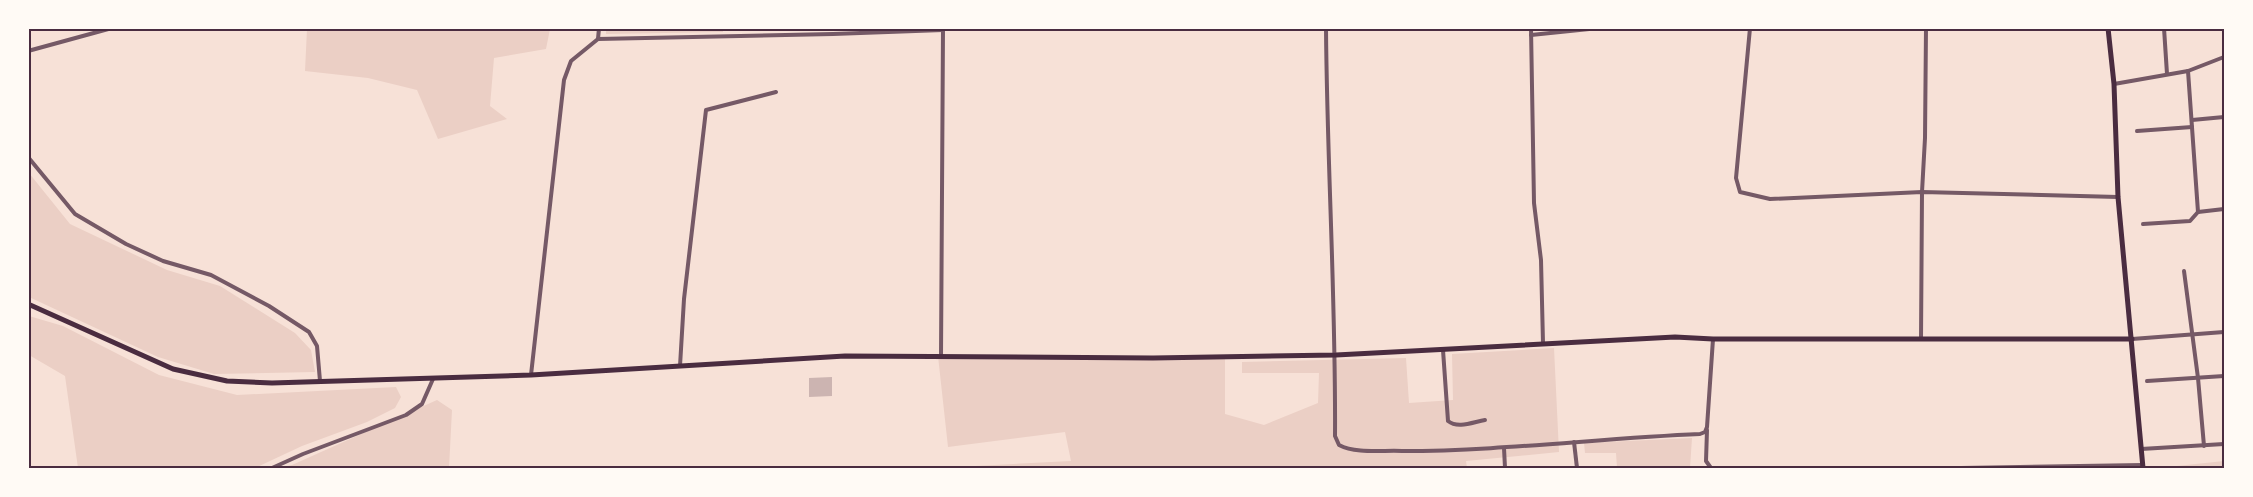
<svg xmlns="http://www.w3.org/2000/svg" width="2253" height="497" font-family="Barlow,sans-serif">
<rect width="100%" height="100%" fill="#f7e1d7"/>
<g fill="#ebcfc5">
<polygon points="307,29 307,28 550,29 546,49 494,58 490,106 507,119 438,139 417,90 368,78 305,71"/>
<polygon points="606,29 723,28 723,32 606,34"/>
<polygon points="29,173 70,224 167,270 220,286 295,333 311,350 315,372 214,374 158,357 29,297"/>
<polygon points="29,316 63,326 159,375 237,395 396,387 401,397 395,408 367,422 302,446 255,468 78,468 65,376 29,355"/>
<polygon points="1554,348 1559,452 1466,461 1467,468 955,468 956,467 1071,461 1065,432 948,447 938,356 1225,359 1225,414 1264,425 1318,403 1319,373 1242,373 1242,362 1406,358 1409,403 1453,400 1452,354"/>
<polygon points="437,400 452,410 449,468 277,468 292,465"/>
<polygon points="1692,438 1690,468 1617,468 1616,453 1585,453 1584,443"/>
<polygon points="2224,461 2224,468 2158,468"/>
</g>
<polygon fill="#ccb4b1" points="832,377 832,396 809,397 809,378"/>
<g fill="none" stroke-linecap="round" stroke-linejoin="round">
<g stroke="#755966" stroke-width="4">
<path d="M1326 28C1327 164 1336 300 1335 436L1339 445C1356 454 1383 450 1402 451 1502 451 1601 438 1700 434L1705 432 1707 427 1713 339"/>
<polyline points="1531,28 1534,203 1541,260 1543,343"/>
<polyline points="1750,28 1736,178 1740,192 1770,199 1922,192 2118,197"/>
<polyline points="2164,28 2167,74"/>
<polyline points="1531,35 1599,28"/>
<polyline points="598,39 833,34 943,30"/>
<polyline points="28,51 112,28"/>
<polyline points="2188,71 2198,212"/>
<polyline points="2114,84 2188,71 2224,57"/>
<polyline points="2192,120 2224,117"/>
<polyline points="2137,131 2192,127"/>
<polyline points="28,157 75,214 126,244 163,261 211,275 269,306 309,332 317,346 320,381"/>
<polyline points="2198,212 2224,209"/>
<polyline points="2143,224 2190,221 2198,212"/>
<polyline points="2184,271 2198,378 2204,446"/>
<polyline points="1921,339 1922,192 1925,138 1926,28"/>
<polyline points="2132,339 2224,332"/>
<path d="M1443 350 1448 421C1458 429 1473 422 1485 420"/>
<polyline points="941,356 943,29"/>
<polyline points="680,366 684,299 706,110 776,92"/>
<polyline points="531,375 564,80 571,61 598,39 599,28"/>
<polyline points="2147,381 2224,376"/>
<polyline points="1707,430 1706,461 1711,468"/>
<polyline points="1574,442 1577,468"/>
<polyline points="1504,448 1505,468"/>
<polyline points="2141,449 2224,444"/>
<polyline points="272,468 303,454 406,415 422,404 433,379"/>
<polyline points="1961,468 2143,465"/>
</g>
<g stroke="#4a2c40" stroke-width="5">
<polyline points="2108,28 2114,84 2118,197 2143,468"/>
<polyline points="28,304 173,369 227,381 272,383 531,375 845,356 1153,358 1336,355 1675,337 1713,339 2132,339"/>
</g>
</g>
<rect width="2253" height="497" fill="none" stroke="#fffaf5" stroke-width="60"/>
<rect x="30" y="30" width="2193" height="437" fill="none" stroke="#4a2c40" stroke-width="2"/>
</svg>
